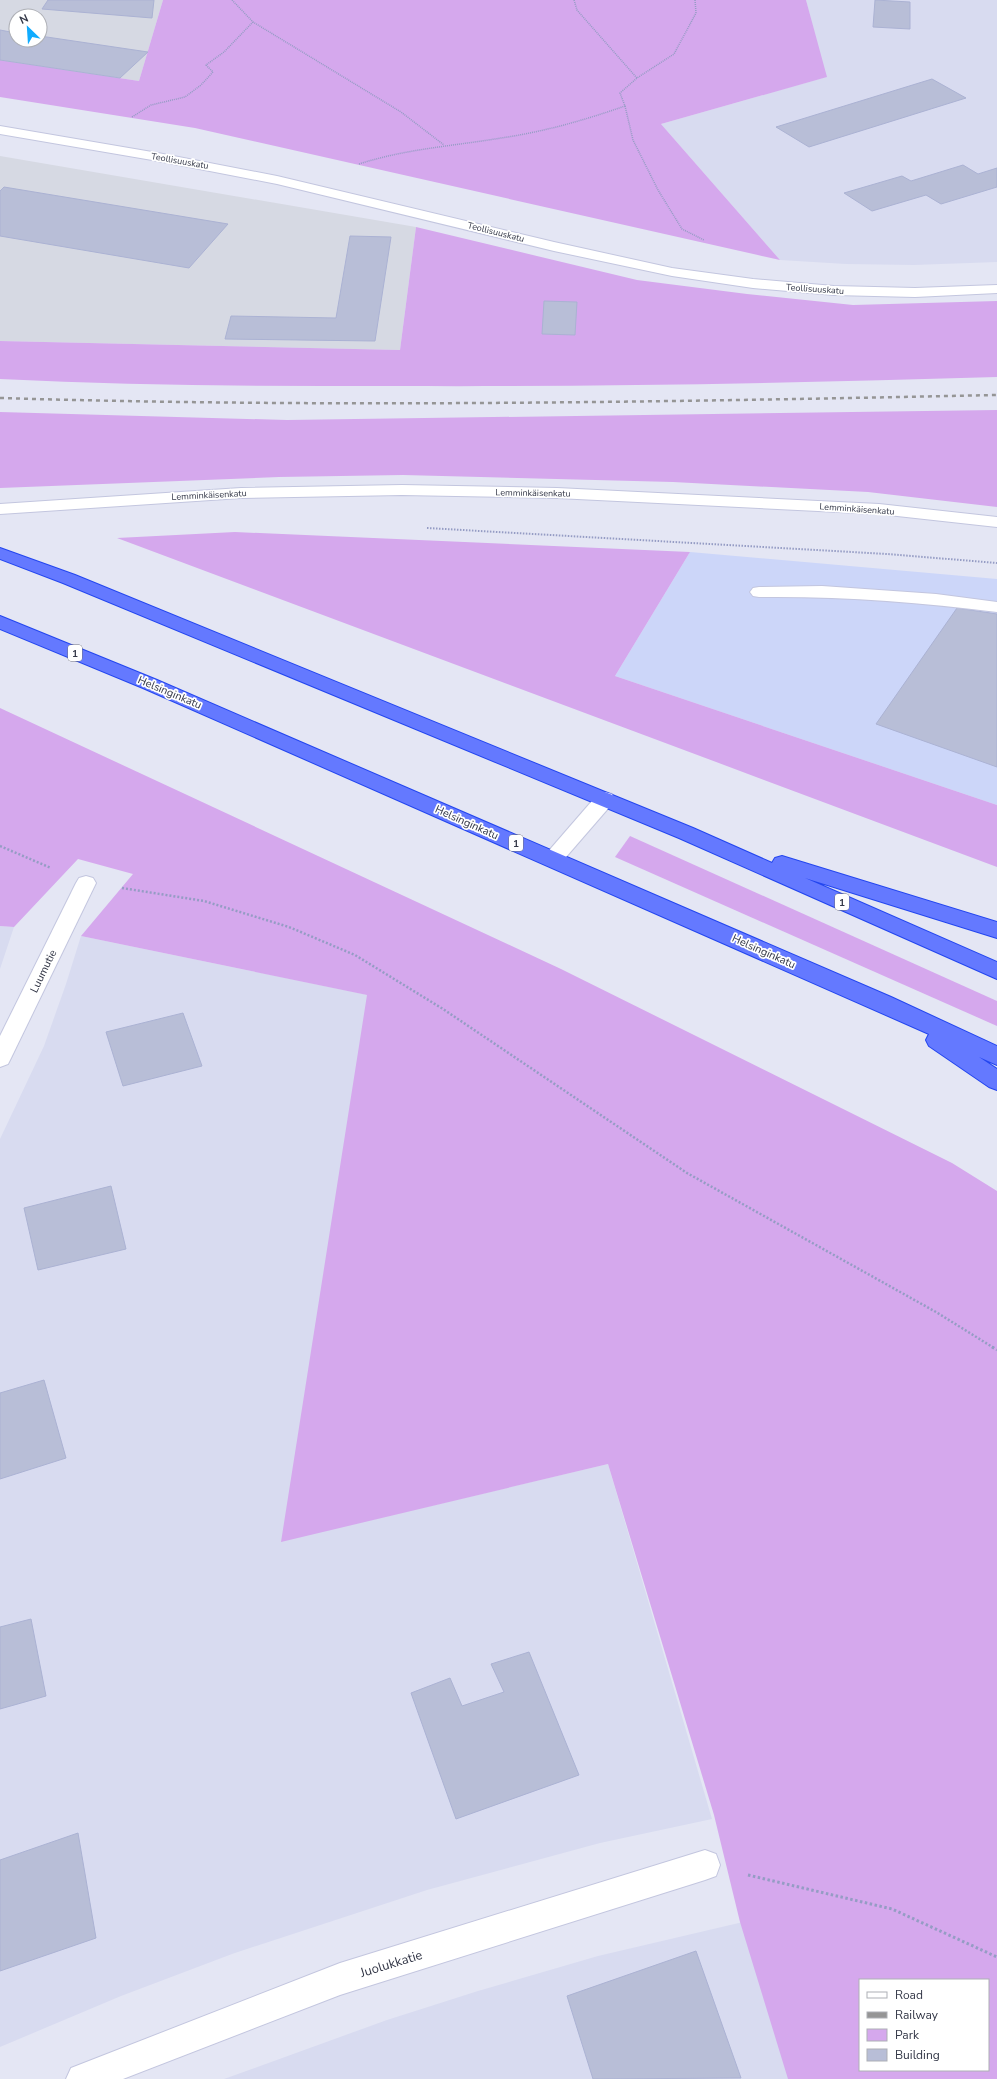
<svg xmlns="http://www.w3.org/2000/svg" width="997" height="2079" font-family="'Nunito Sans',sans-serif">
<rect width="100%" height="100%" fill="#e4e6f4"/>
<g fill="#d8dbf0">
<polygon points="806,0 997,0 997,262 914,265 846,264 780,260 661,124 826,77"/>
<polygon points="0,926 14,927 0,969"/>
<polygon points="81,936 368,995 282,1541 608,1464 712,1819 600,1843 427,1890 232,1954 121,1996 0,2047 0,1139 44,1046 66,984"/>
<polygon points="743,1922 790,2079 224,2079 387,2020 478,1991 598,1956"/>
</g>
<polygon fill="#ccd6f9" points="690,552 997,579 997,805 615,676"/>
<g fill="#d6d9e3" fill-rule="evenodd">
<path d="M0 0H163L139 81 0 60ZM16 16H40V40H16Z"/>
<polygon points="0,156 416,227 400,350 0,341"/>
</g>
<g fill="#d5a8ed" fill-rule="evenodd">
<polygon points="163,0 806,0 827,77 661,124 780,260 195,128 0,97 0,60 139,81"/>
<path d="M416 227 637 280 747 294 853 305 997 301V377C797 383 596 387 396 386 264 386 132 386 0 379V341L400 350Z"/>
<polygon points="997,410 997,507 868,492 673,482 403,475 279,477 0,488 0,412 287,420"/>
<polygon points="235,532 690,552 615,676 997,805 997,867 117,538"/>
<path d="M0 708 561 969 952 1163 997 1191V2079H788L740 1922 714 1815 608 1464 281 1542 367 995 81 936 133 874 78 859 14 927 0 926ZM860 1980H988V2070H860Z"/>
<polygon points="630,836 997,1001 997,1026 615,857"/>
</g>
<g fill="#b8bed7" stroke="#abb2d3">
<polygon points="48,0 154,0 152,18 42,9"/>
<polygon points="875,0 910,2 910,29 873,27"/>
<polygon points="0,30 16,33 16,40 40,40 40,36 148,52 120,78 0,60"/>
<polygon points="932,79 966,98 809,147 776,127"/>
<polygon points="963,165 978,174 997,168 997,187 941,204 926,195 872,211 844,193 902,176 911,181"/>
<polygon points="4,187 228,224 189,268 0,236 0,191"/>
<polygon points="350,236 391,237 375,341 225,339 231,316 336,318"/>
<polygon points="544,301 577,302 575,335 542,334"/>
<polygon points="957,608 997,614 997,767 876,724"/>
<polygon points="183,1013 202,1066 123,1086 106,1032"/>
<polygon points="111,1186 126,1249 38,1270 24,1208"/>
<polygon points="44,1380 66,1458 0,1479 0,1393"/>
<polygon points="31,1619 46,1696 0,1709 0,1627"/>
<polygon points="529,1652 579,1775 456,1819 411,1693 450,1678 462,1706 504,1692 491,1664"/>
<polygon points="78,1833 96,1938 0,1971 0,1860"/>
<polygon points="696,1951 741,2078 593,2079 567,1996"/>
</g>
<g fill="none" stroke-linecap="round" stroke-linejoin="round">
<g stroke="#c3c6df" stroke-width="2">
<g id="minor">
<polygon points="0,126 158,153 277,176 554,242 672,268 753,279 834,286 915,288 997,285 997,293 915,297 834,295 753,288 672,276 554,251 277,184 158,161 0,134"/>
<polygon points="402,485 557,488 879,504 997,517 997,527 879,514 557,498 402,495 241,498 0,514 0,504 241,488"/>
<path d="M822 586 936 594 997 602V612C918 602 839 596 759 597L753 596 750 592 753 588 759 587Z"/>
<polygon points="605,792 612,794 615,799 612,804 560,864 553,866 546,864 543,859 546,854 598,794"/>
<polygon points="86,876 93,878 96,883 11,1058 8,1064 0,1067 0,1036 76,883 79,878"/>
<polygon points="705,1850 716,1854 720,1865 716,1876 705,1880 340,1995 123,2079 66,2079 71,2068 340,1963"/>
</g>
</g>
<g stroke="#2346ef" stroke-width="2">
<g id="highway">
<polygon points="0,548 75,575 693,828 772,863 775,858 782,856 997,922 997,938 805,878 997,962 997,979 679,838 63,583 0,559"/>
<polygon points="0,616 157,680 891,997 997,1046 997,1065 979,1057 997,1069 997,1090 989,1087 929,1046 926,1040 929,1034 143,688 0,629"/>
</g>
</g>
<g stroke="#959cc4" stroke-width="1.5" stroke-dasharray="1 1" stroke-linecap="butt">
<polyline points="232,0 253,22 401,112 444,145"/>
<polyline points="574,0 577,10 637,78"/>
<polyline points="625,106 633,140 658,190 682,229 704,240"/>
<polyline points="132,117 151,105 185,97 201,85 213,72 206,65 224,52 253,22"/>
<path d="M359 164C405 149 453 146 501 138 543 132 585 120 625 106L620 93 637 78 674 54 696 13 695 0"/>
</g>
<polyline stroke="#959cc4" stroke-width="2" stroke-dasharray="1.5 1.5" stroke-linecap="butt" points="427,528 887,554 997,563"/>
<g stroke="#959cc4" stroke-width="2.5" stroke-dasharray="2 2" stroke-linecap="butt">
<polyline points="0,846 51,868"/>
<polyline points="122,888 204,901 289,927 355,955 443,1009 687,1173 936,1312 994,1348"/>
</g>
<g stroke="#959cc4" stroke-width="3" stroke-dasharray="2.5 2.5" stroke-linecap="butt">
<polyline points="992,1347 997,1350"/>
<polyline points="748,1875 892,1909 997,1957"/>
</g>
<use href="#minor" fill="#fff" fill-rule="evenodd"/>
<use href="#highway" fill="#6479ff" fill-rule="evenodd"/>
<path stroke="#959595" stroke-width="2.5" stroke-dasharray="4 4" stroke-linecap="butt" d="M0 398C332 408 665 402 997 395"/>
</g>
<g text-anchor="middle" stroke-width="3.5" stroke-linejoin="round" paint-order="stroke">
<g font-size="9" fill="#333747" stroke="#fff">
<text transform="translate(180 161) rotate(10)" y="3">Teollisuuskatu</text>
<text transform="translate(496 232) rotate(14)" y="3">Teollisuuskatu</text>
<text transform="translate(815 289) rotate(4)" y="3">Teollisuuskatu</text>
<text transform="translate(533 493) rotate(1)" y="3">Lemminkäisenkatu</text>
<text transform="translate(209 495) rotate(-3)" y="3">Lemminkäisenkatu</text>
<text transform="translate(857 509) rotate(4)" y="3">Lemminkäisenkatu</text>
</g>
<g fill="#fff" stroke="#70737e" stroke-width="1">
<rect x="68" y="645" width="14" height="16" rx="3"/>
<rect x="509" y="835" width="14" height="16" rx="3"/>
<rect x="835" y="894" width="14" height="16" rx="3"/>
</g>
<g font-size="10" font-weight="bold" fill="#333747">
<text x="75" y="657">1</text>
<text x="516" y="847">1</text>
<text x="842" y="906">1</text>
</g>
<g font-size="11" fill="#333747" stroke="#fff">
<text transform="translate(170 692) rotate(23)" y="4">Helsinginkatu</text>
<text transform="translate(467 822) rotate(24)" y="4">Helsinginkatu</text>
<text transform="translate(764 951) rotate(24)" y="4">Helsinginkatu</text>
<text transform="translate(43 971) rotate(-64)" y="4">Luumutie</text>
</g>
<g font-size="13" fill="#333747" stroke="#fff">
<text transform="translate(391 1963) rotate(-17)" y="5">Juolukkatie</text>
</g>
</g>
<rect x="859" y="1979" width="130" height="92" fill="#ffffff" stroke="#adafb5"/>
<rect x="867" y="1992" width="20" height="6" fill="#ffffff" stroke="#adafb5"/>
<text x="895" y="1999" font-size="12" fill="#333747">Road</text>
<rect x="867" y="2012" width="20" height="6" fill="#959595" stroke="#adafb5"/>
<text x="895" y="2019" font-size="12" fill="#333747">Railway</text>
<rect x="867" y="2029" width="20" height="12" fill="#d5a8ed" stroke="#adafb5"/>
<text x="895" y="2039" font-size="12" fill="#333747">Park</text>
<rect x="867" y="2049" width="20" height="12" fill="#b8bed7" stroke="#adafb5"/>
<text x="895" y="2059" font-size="12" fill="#333747">Building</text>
<g transform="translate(28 28) rotate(335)"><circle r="19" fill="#ffffff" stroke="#adafb5"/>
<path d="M0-3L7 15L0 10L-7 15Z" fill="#10acff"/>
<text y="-6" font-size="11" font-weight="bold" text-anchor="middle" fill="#333747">N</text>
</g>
</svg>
